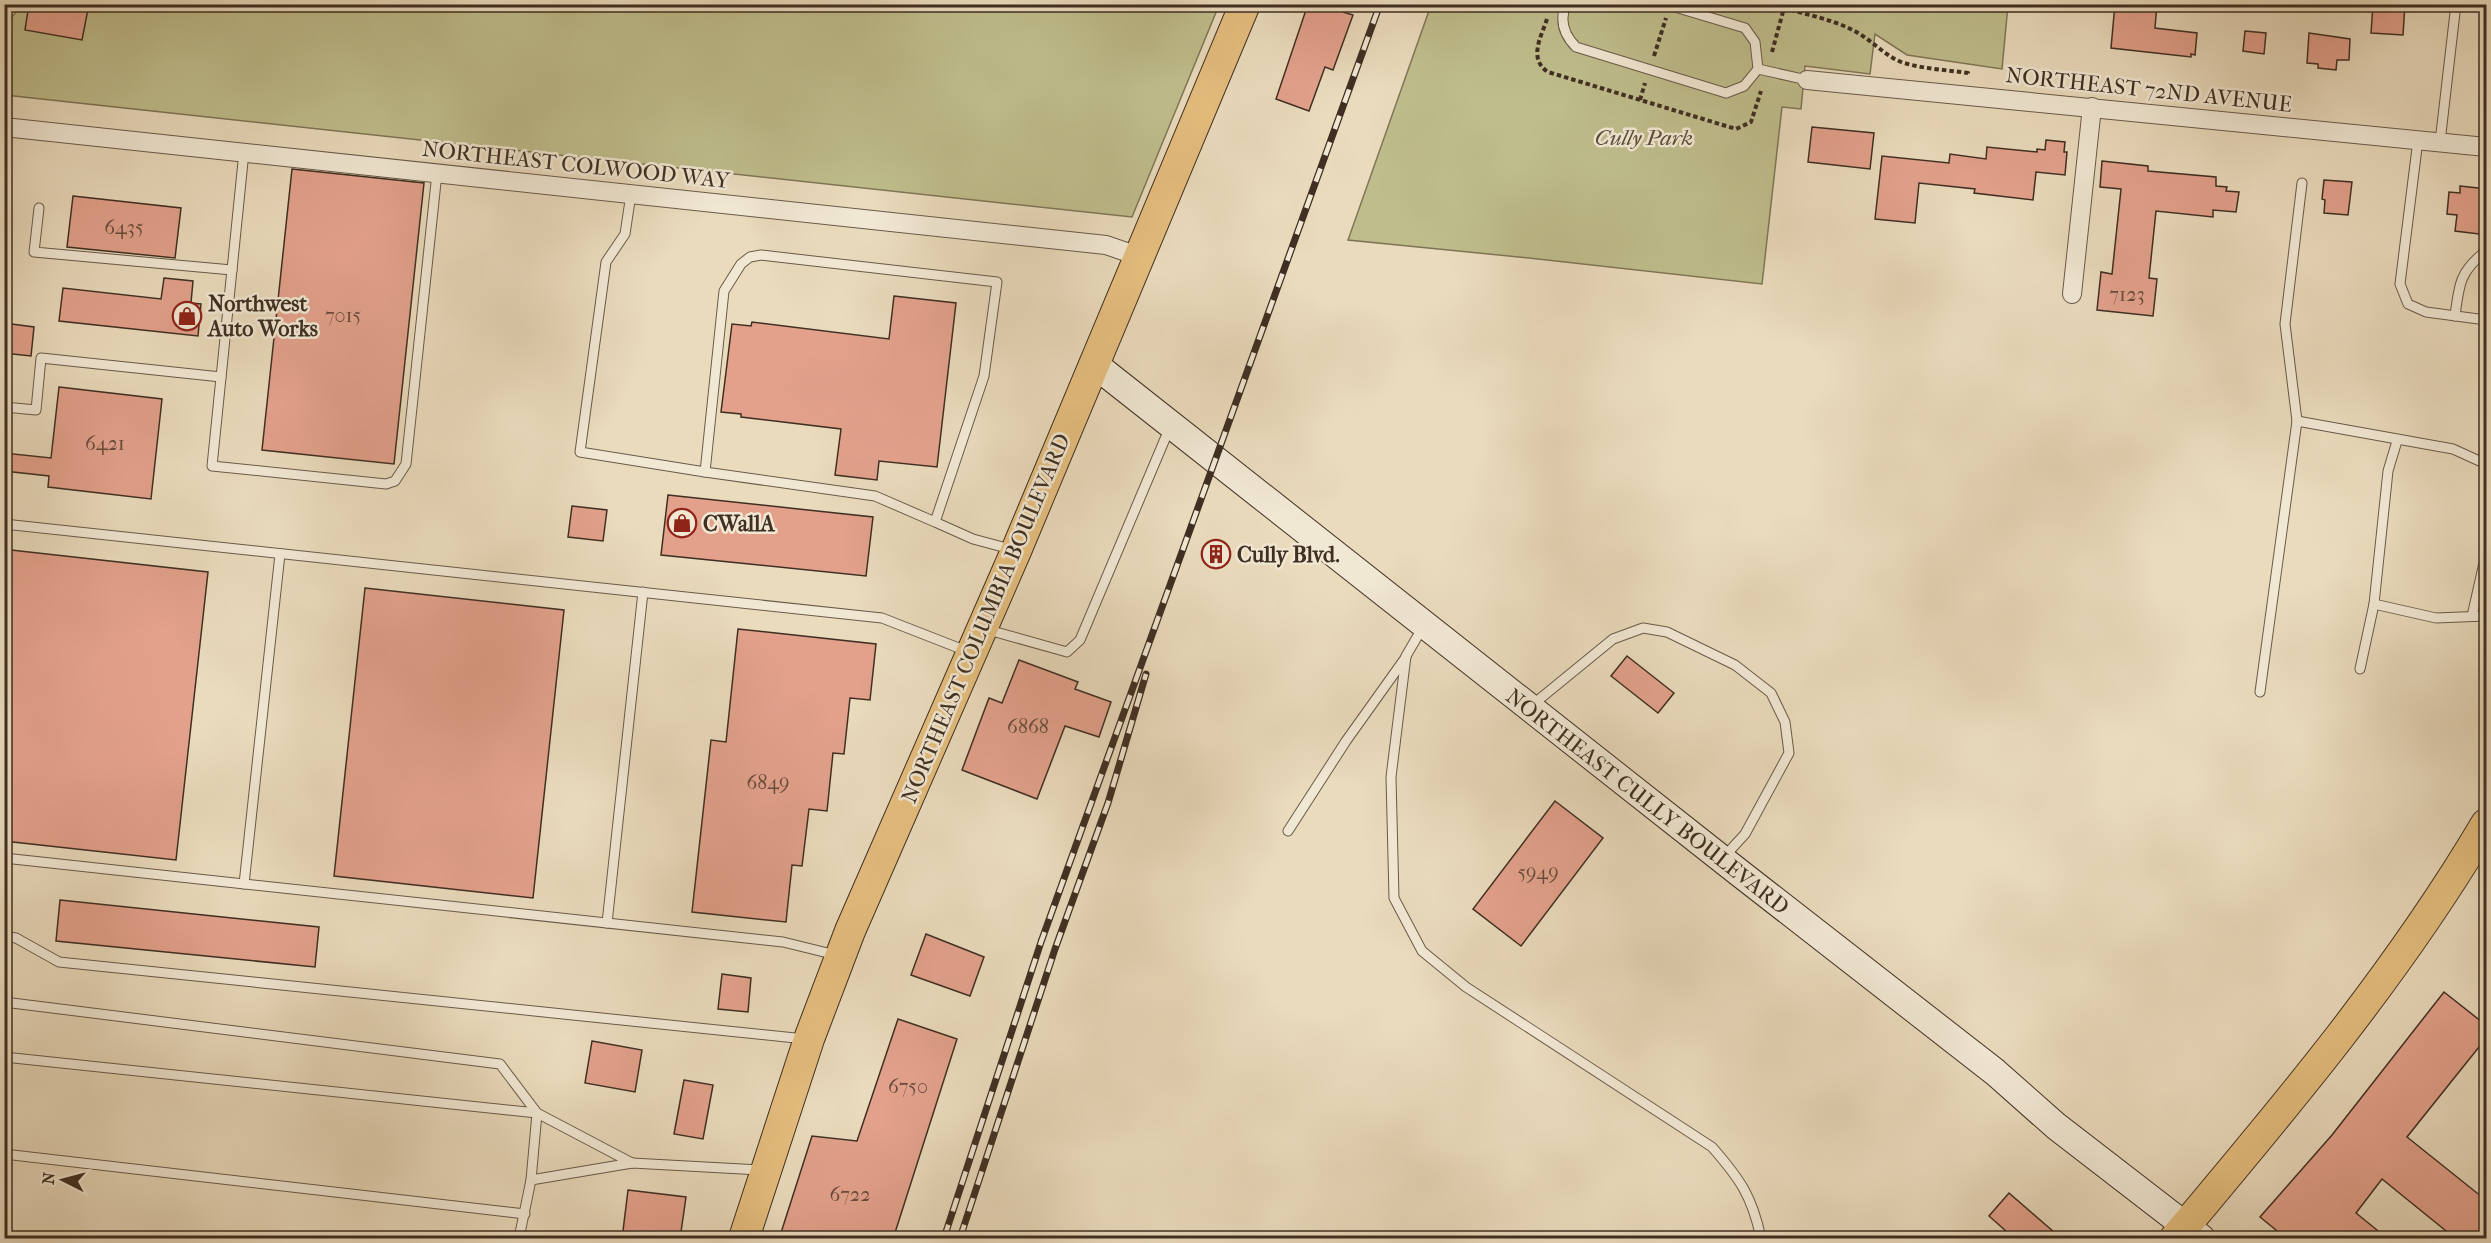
<svg xmlns="http://www.w3.org/2000/svg" width="2491" height="1243" font-family="'IM FELL French Canon',serif">
<rect width="100%" height="100%" fill="#eadbbd"/>
<filter id="stains"><feTurbulence type="fractalNoise" baseFrequency=".00333" numOctaves="4"/><feColorMatrix values="0 0 0 0 .2 0 0 0 0 .09 0 0 0 0 .02 0 0 0 .5 -.17"/></filter>
<radialGradient id="worn" r=".72"><stop offset=".6" stop-color="#630" stop-opacity="0"/><stop offset="1" stop-color="#630" stop-opacity=".3"/></radialGradient>
<g fill="#bfbd8c" stroke="#7f7657" stroke-width="1.5">
<polygon points="5,5 1219,5 1132,217 5,95"/>
<polygon points="1431,5 2008,5 2002,69 1907,55 1875,34 1870,74 1805,66 1801,109 1782,107 1762,284 1529,258 1348,240"/>
</g>
<g fill="#e3a18c" stroke="#3f2f22" stroke-width="1.5">
<polygon points="29,4 65,4 88,9 82,40 25,30"/>
<polygon points="1308,4 1346,4 1343,12 1353,15 1333,70 1325,67 1309,111 1276,99"/>
<polygon points="2115,4 2157,4 2155,28 2197,33 2195,55 2191,54 2191,57 2111,48"/>
<polygon points="2373,4 2405,4 2403,35 2371,33"/>
<polygon points="2245,31 2266,33 2264,54 2243,51"/>
<polygon points="2309,33 2350,39 2349,60 2337,60 2336,70 2318,68 2318,64 2307,63"/>
<polygon points="1812,127 1874,133 1870,169 1808,162"/>
<polygon points="2046,140 2065,142 2064,152 2067,152 2065,175 2036,172 2033,200 1974,193 1975,189 1919,183 1915,223 1875,219 1882,156 1949,163 1950,154 1986,159 1987,147 2037,152 2037,149 2045,150"/>
<polygon points="2102,161 2148,166 2148,171 2216,177 2216,186 2227,187 2226,191 2239,192 2236,212 2213,210 2213,217 2156,211 2149,278 2157,279 2153,316 2097,310 2101,272 2112,274 2121,189 2100,187"/>
<polygon points="292,169 424,183 394,464 262,450"/>
<polygon points="2324,180 2352,182 2348,215 2324,213 2325,200 2322,199"/>
<polygon points="2460,186 2487,189 2487,235 2455,231 2457,215 2447,214 2449,192 2460,193"/>
<polygon points="73,196 181,208 175,258 67,247"/>
<polygon points="164,278 193,281 191,303 201,304 198,336 59,321 63,288 161,299"/>
<polygon points="894,296 956,303 937,467 879,461 877,480 835,475 841,429 741,417 741,414 721,412 732,324 751,326 752,322 889,339"/>
<polygon points="4,323 34,327 31,356 4,353"/>
<polygon points="59,387 162,399 151,499 48,487 49,476 4,471 4,453 51,458"/>
<polygon points="668,495 873,517 866,576 661,555"/>
<polygon points="572,506 607,510 603,541 568,537"/>
<polygon points="11,550 208,572 176,860 4,841 4,606"/>
<polygon points="365,588 564,610 533,898 334,876"/>
<polygon points="738,629 876,644 870,700 850,698 844,754 833,753 827,811 809,809 802,866 792,865 786,922 692,912 711,740 726,742"/>
<polygon points="1627,656 1674,693 1658,713 1611,676"/>
<polygon points="1019,660 1078,682 1075,689 1111,702 1099,737 1065,726 1037,799 962,770 989,698 1002,703"/>
<polygon points="1555,801 1603,838 1521,946 1473,909"/>
<polygon points="60,900 319,927 315,967 56,941"/>
<polygon points="926,934 984,957 970,996 911,975"/>
<polygon points="722,974 751,978 748,1012 718,1009"/>
<polygon points="2444,992 2487,1026 2487,1037 2407,1137 2487,1201 2487,1239 2456,1239 2382,1179 2356,1213 2388,1239 2287,1239 2260,1217 2332,1135"/>
<polygon points="898,1019 957,1039 893,1239 779,1239 812,1136 857,1141"/>
<polygon points="592,1041 642,1050 635,1092 585,1083"/>
<polygon points="684,1080 713,1085 703,1139 674,1134"/>
<polygon points="628,1190 686,1197 680,1239 622,1239"/>
<polygon points="2009,1193 2062,1239 2015,1239 1989,1216"/>
</g>
<g fill="none" stroke-linecap="round" stroke-linejoin="round">
<g stroke="#6a5a49" stroke-width="11">
<g id="lane">
<path d="M1566 4C1559 21 1564 35 1576 47L1726 93 1744 86 1758 69 1755 42 1745 28 1665 4"/>
<polyline points="4,19 16,4"/>
<polyline points="1758,69 1807,80"/>
<polyline points="2418,140 2400,284 2408,304 2426,312 2486,320"/>
<polyline points="2440,142 2456,4"/>
<polyline points="244,152 212,466 386,484 395,481 406,464 437,173"/>
<polyline points="631,194 625,234 606,262 580,452 705,472"/>
<polyline points="39,208 34,252 232,270"/>
<path d="M2455 316C2459 284 2460 271 2486 251"/>
<polyline points="4,407 36,410 41,358 221,377"/>
<polyline points="2297,421 2453,449 2486,464"/>
<polyline points="935,522 875,496 705,472 724,291 741,264 750,257 761,255 997,282 984,376 935,522 973,539 1014,550"/>
<polyline points="4,524 882,618 969,652"/>
<polyline points="2374,604 2436,618 2486,616"/>
<polyline points="2472,616 2486,554"/>
<path d="M1423 627 1406 656 1391 777 1394 898 1422 951 1466 987 1712 1147C1740 1179 1752 1196 1761 1238"/>
<polyline points="985,629 1067,652 1080,640 1170,427"/>
<polyline points="2360,669 2374,604 2388,471 2397,441"/>
<polyline points="2260,692 2297,421 2285,324 2302,183"/>
<polyline points="1531,706 1613,639 1643,628 1667,632 1735,665 1771,693 1785,722 1789,753 1745,834 1723,858"/>
<polyline points="1288,831 1346,741 1406,657"/>
<polyline points="4,858 783,942 836,955"/>
<polyline points="244,884 280,554"/>
<polyline points="607,923 643,592"/>
<polyline points="4,936 16,938 59,962 805,1039"/>
<polyline points="4,1002 500,1064 537,1113 632,1163"/>
<polyline points="4,1057 537,1113 531,1180 519,1238"/>
<polyline points="4,1154 525,1214"/>
<polyline points="531,1180 632,1163 760,1170"/>
</g>
</g>
<g stroke="#6a5a49" stroke-width="20">
<g id="street">
<polyline points="1807,80 2486,147"/>
<polyline points="4,127 1106,245 1141,257"/>
<polyline points="2072,294 2092,107"/>
</g>
</g>
<g stroke="#3f2f22" stroke-width="29">
<polyline id="secondary" points="1094,364 1737,871 1995,1072 2056,1126 2201,1238"/>
</g>
<g stroke="#3f2f22" stroke-width="32">
<g id="primary">
<polyline points="744,1238 809,1039 850,931 1016,551 1245,4"/>
<path d="M2175 1238C2286 1106 2398 973 2486 824"/>
</g>
</g>
<g stroke="#3f2f22" stroke-width="4" stroke-dasharray="4.5 3" stroke-linecap="butt">
<path d="M1547 19C1541 37 1528 59 1548 72L1736 129 1751 122 1761 91"/>
<path d="M1772 52 1784 8C1808 15 1836 20 1858 33 1874 42 1886 57 1904 63 1925 69 1947 70 1968 73V76"/>
<polyline points="1654,56 1666,18"/>
<polyline points="1640,100 1645,83"/>
</g>
<use href="#lane" stroke="#f1e8d4" stroke-width="9"/>
<use href="#street" stroke="#f1e8d4" stroke-width="18"/>
<use href="#secondary" stroke="#f1e8d4" stroke-width="27"/>
<use href="#primary" stroke="#e5be7e" stroke-width="30"/>
<g stroke="#3f2f22" stroke-width="7">
<g id="rail">
<polyline points="944,1238 1041,942 1380,4"/>
<polyline points="960,1238 1055,949 1108,803 1146,674"/>
</g>
</g>
<use href="#rail" stroke="#f1e8d4" stroke-width="4.5" stroke-dasharray="14" stroke-linecap="butt"/>
</g>
<defs>
<g id="shop-ring" transform="scale(1.5)"><circle r="9.5" fill="#f1e8d4" stroke="#8f2418" stroke-width="1.5"/><path d="M-5-2.5h2.3a2.7 3.5 0 0 1 5.4 0H5L5.5 6h-11ZM-1.5-2.5h3a1.5 2.3 0 0 0-3 0Z" fill="#8f2418"/></g>
<g id="building-ring" transform="scale(1.5)"><circle r="9.5" fill="#f1e8d4" stroke="#8f2418" stroke-width="1.5"/><path d="M-4-6H4V6H1V3H-1V6H-4ZM-2.5-4.3h1.7v1.8h-1.7ZM.8-4.3h1.7v1.8H.8ZM-2.5-1h1.7V.8h-1.7ZM.8-1h1.7V.8H.8Z" fill="#8f2418"/></g>
</defs>
<g fill-rule="evenodd">
<use href="#shop-ring" x="187" y="316"/>
<use href="#shop-ring" x="682" y="523"/>
<use href="#building-ring" x="1216" y="554"/>
</g>
<g text-anchor="middle" stroke-width="5" stroke-linejoin="round" paint-order="stroke">
<g font-size="20" fill="#684c3c">
<text x="124" y="234">6435</text>
<text x="2127" y="301">7123</text>
<text x="343" y="322">7015</text>
<text x="105" y="450">6421</text>
<text x="1028" y="733">6868</text>
<text x="768" y="789">6849</text>
<text x="1538" y="879">5949</text>
<text x="908" y="1093">6750</text>
<text x="850" y="1201">6722</text>
</g>
<g font-size="22" fill="#3f2f22" stroke="#f1e8d4">
<text transform="translate(2149 89) rotate(6)" y="8">NORTHEAST 72ND AVENUE</text>
<text transform="translate(576 164) rotate(6)" y="8">NORTHEAST COLWOOD WAY</text>
<text transform="translate(985 618) rotate(-67)" y="8">NORTHEAST COLUMBIA BOULEVARD</text>
<text transform="translate(1648 801) rotate(38)" y="8">NORTHEAST CULLY BOULEVARD</text>
</g>
<g font-size="22" font-style="italic" fill="#594b37" stroke="#f1e8d4">
<text x="1644" y="145">Cully Park</text>
</g>
<g font-size="22" font-weight="bold" fill="#3f2f22" stroke="#f1e8d4" text-anchor="start">
<text x="208" y="311">Northwest<tspan x="208" dy="25">Auto Works</tspan></text>
<text x="703" y="531">CWallA</text>
<text x="1237" y="562">Cully Blvd.</text>
</g>
</g>
<rect width="2491" height="1243" fill="none" stroke="#eadbbd" stroke-width="24"/>
<rect x="6" y="6" width="2479" height="1231" fill="none" stroke="#3f2f22" stroke-width="3"/>
<rect x="12" y="12" width="2467" height="1219" fill="none" stroke="#3f2f22" stroke-width="1.5"/>
<g transform="translate(63 1180) rotate(276)" stroke="#f1e8d4" stroke-width="4.5" paint-order="stroke">
<path d="M0-4.5L10 22L0 15L-10 22Z" fill="#3f2f22"/>
<text y="-9" font-size="16" font-weight="bold" text-anchor="middle" fill="#3f2f22">N</text>
</g>
<rect width="100%" height="100%" filter="url(#stains)"/>
<rect width="100%" height="100%" fill="url(#worn)"/>
</svg>
